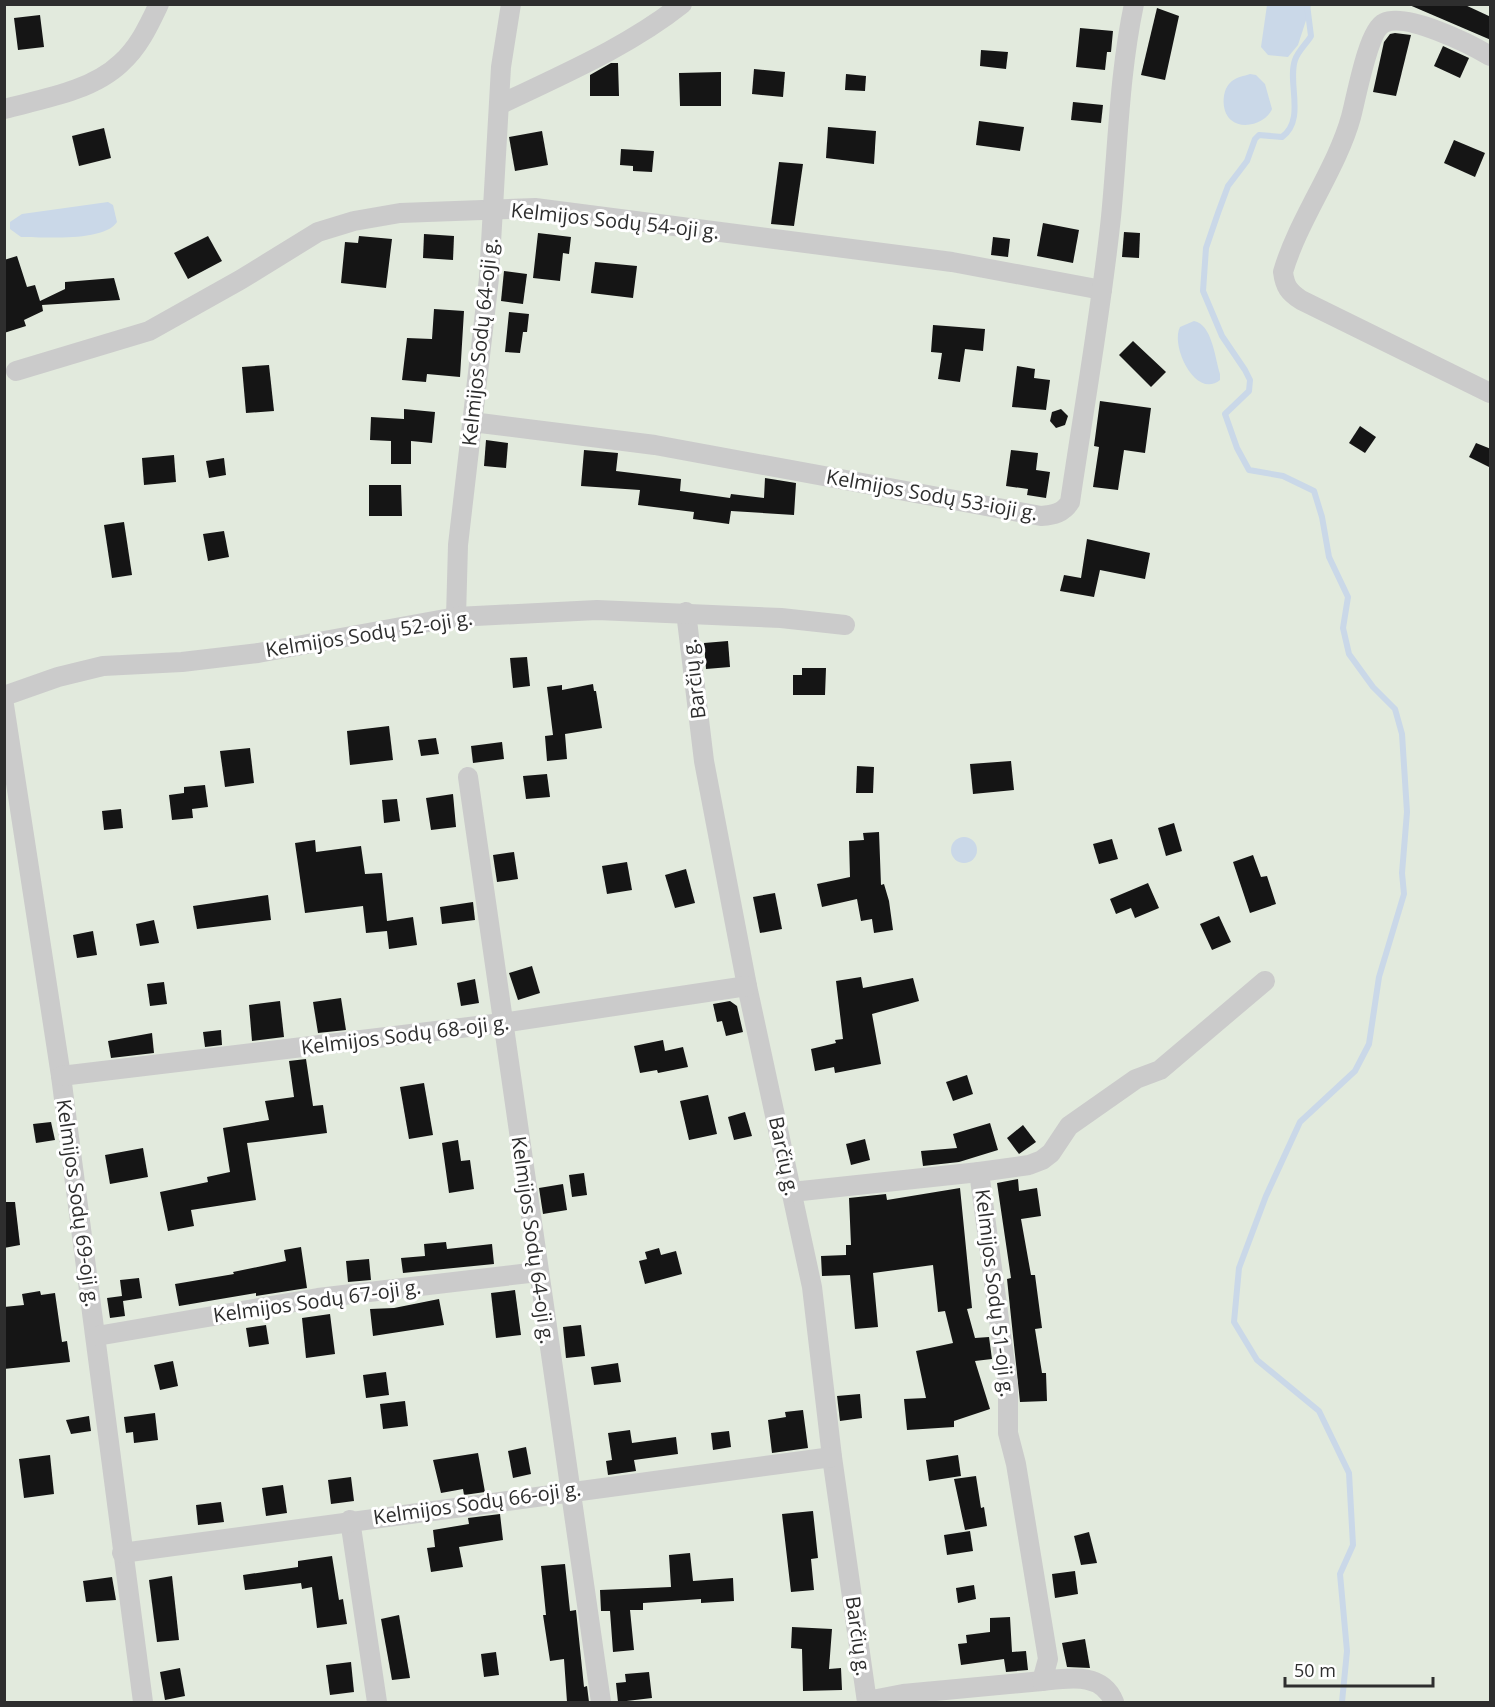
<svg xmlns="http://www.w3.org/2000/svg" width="1495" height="1707" font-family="'Open Sans',sans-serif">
<rect width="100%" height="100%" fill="#fff"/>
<rect fill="#e2eadd" x="5" y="5" width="1485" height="1697"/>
<g fill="#cad8e8">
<polygon points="1267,5 1311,5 1298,45 1288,57 1268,55 1261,47"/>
<path d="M1250 74 1256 75 1265 84 1272 109C1267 122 1244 131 1231 120 1221 112 1221 89 1232 81 1237 77 1244 76 1250 74Z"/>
<path d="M108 202 113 205 117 222C104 242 44 237 21 237L10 229V222L22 214Z"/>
<path d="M1194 321C1212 324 1215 358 1220 374V380C1196 400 1170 346 1180 327Z"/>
<circle cx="964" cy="850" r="13"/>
</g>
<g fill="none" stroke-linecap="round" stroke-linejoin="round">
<path stroke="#cad8e8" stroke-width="6" d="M1307 4 1311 36C1307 43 1298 51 1295 60 1287 83 1306 119 1282 137L1259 135 1255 139 1247 161 1228 186 1218 213 1206 248 1203 291 1222 336 1245 370 1250 380 1249 391 1225 414 1237 448 1249 470 1283 476 1314 491 1322 517 1329 557 1348 597 1343 628 1349 654 1373 687 1395 709 1402 734 1407 812 1402 873 1404 894 1379 977 1369 1044 1355 1071 1300 1122 1266 1196 1239 1268 1234 1322 1257 1360 1319 1411 1349 1473 1353 1545 1340 1574 1347 1651 1342 1702"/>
</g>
<g fill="#151515">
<polygon points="1407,4 1463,4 1491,17 1491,40"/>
<polygon points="1157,8 1179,16 1165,80 1141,75"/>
<polygon points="40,15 44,47 18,50 14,18"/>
<polygon points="1080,28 1113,31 1111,52 1107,52 1105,70 1076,67"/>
<polygon points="1395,33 1411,35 1396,96 1373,92 1384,42 1390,34"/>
<polygon points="1443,46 1469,58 1460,78 1434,66"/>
<polygon points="981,50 1008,52 1006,69 980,66"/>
<polygon points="611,63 618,63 619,96 590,96 590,75"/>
<polygon points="754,69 785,72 783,97 752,94"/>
<polygon points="721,72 721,106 680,106 679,73"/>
<polygon points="846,74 866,76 865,91 845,90"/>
<polygon points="1073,102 1103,105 1101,123 1071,120"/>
<polygon points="979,121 1024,127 1020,151 976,145"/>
<polygon points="828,127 876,131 874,164 826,158"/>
<polygon points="104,128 111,158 79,166 72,136"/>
<polygon points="542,131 548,165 515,171 509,137"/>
<polygon points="1454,140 1485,153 1475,177 1444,163"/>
<polygon points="621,149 654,151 652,172 633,171 633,166 620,165"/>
<polygon points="779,162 803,164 794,226 771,224"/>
<polygon points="1043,223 1079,230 1073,263 1037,256"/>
<polygon points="1124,232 1140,233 1139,258 1122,257"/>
<polygon points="538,233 571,237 569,254 563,253 560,281 533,278"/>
<polygon points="424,234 454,236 453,260 423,258"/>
<polygon points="208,236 222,261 188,279 174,253"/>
<polygon points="359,236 392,239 386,288 341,283 345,242 358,243"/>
<polygon points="993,237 1010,239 1008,257 991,255"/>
<polygon points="17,256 27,287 35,285 40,301 65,289 65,282 114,278 120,300 42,305 43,311 24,320 26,326 4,333 4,260"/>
<polygon points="595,262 637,266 633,298 591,293"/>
<polygon points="504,271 527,274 523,304 501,301"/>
<polygon points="434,309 464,311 460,377 427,374 426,382 402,380 407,338 432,339"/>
<polygon points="509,312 529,314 527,332 523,332 520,353 505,352"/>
<polygon points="933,325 985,329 983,351 965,349 960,382 938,379 942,353 931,352"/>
<polygon points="1133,341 1166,372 1151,387 1119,355"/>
<polygon points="269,365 274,411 246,413 242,367"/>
<polygon points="1017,366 1035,369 1034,378 1050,380 1046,410 1012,407"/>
<polygon points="1100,401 1151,408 1145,453 1124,450 1118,490 1093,487 1099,447 1094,446"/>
<polygon points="404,409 435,412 432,443 411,441 411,464 391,464 391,441 370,440 371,417 404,419"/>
<polygon points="1061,409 1068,416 1065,425 1056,428 1050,421 1052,412"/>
<polygon points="1360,426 1376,437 1365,453 1349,443"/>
<polygon points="486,440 508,443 506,468 484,466"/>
<polygon points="1476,443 1491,449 1491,468 1469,457"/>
<polygon points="584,450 618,453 616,471 681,479 680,491 730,498 731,494 764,498 765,478 796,483 794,515 731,511 729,524 693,519 694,512 638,505 640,490 581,486"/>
<polygon points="1011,450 1038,453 1036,470 1050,472 1046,498 1027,495 1028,489 1006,486"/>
<polygon points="174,455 176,482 144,485 142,458"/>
<polygon points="224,458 226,475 209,478 206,461"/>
<polygon points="369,485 401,485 402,516 369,516"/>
<polygon points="124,522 132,575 112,578 104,525"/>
<polygon points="224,531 229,557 208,561 203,534"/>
<polygon points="1087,539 1150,553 1145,579 1100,570 1094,597 1060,591 1064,575 1081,578"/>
<polygon points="728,641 730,667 706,669 704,643"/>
<polygon points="527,657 530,686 513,688 510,658"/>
<polygon points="802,668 826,668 825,695 793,695 793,675 802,675"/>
<polygon points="593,684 594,691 596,691 602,728 565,734 567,759 547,761 545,736 553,735 547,687 562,685 562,690"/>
<polygon points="389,726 393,760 350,765 347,731"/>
<polygon points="436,738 439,754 421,756 418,740"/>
<polygon points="502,742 504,759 473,763 471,746"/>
<polygon points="250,748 254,783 225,787 220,751"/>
<polygon points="1011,761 1014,790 973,794 970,764"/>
<polygon points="857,766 874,767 873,793 856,793"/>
<polygon points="547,774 550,797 526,799 523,776"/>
<polygon points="205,785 208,807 192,809 193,818 172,820 169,795 184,793 184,787"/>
<polygon points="453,794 456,827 431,830 426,798"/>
<polygon points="397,799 400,821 384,823 382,800"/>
<polygon points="121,809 123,828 104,830 102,811"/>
<polygon points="1174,823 1182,851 1166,856 1158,828"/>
<polygon points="879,832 881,885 884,884 889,901 893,930 874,933 872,919 861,921 857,899 822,907 817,884 850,877 849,841 864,840 863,833"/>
<polygon points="1112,839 1118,859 1099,864 1093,844"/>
<polygon points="315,840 316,852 361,846 365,874 382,873 387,921 413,917 417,945 389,949 387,931 366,933 363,906 305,913 295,843"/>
<polygon points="514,852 518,879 497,882 493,855"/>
<polygon points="1253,855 1261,877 1267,876 1276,904 1250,913 1233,862"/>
<polygon points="627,862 632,890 607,894 602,866"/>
<polygon points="686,869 695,903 675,908 665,875"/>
<polygon points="1148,883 1159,908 1135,918 1131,908 1116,914 1110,899"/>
<polygon points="775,893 782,929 760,933 753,897"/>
<polygon points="268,895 271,920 197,929 193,906"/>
<polygon points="473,902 475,920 442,924 440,907"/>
<polygon points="1219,916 1231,942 1212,950 1200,924"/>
<polygon points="154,920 159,943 140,946 136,924"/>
<polygon points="93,931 97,955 77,958 73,935"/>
<polygon points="532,966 540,993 518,1000 509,973"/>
<polygon points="861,977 863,988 913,978 919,1001 872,1014 881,1064 835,1073 834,1067 815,1071 811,1049 836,1043 835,1040 843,1039 836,981"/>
<polygon points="475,979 479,1003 461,1006 457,983"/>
<polygon points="164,982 167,1004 150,1006 147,984"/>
<polygon points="341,998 346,1030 318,1033 313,1002"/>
<polygon points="280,1001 284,1037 252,1041 249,1005"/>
<polygon points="730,1001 737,1006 743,1032 726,1036 722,1021 717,1022 713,1004"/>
<polygon points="221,1030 222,1045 205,1047 203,1032"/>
<polygon points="152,1033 154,1053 111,1058 108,1041"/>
<polygon points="663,1040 665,1051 683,1047 688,1067 658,1073 657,1070 640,1073 634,1046"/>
<polygon points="306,1059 313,1106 323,1105 327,1133 247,1143 256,1200 191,1210 194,1226 168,1231 160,1192 208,1182 207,1177 230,1172 223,1128 269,1120 265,1101 294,1097 289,1061"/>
<polygon points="967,1075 973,1094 953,1101 946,1082"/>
<polygon points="424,1083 433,1135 409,1139 400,1087"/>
<polygon points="708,1095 717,1134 689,1140 680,1101"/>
<polygon points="745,1112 752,1136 734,1140 728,1117"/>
<polygon points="51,1122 55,1140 36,1143 33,1124"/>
<polygon points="990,1123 998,1150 959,1162 923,1166 921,1151 957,1148 953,1134"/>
<polygon points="1023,1125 1036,1142 1019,1154 1007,1138"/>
<polygon points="865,1139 870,1160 851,1165 846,1144"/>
<polygon points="458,1140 461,1161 470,1160 474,1189 449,1193 442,1143"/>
<polygon points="143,1148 148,1177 110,1184 105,1155"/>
<polygon points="584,1173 587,1195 572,1197 569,1175"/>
<polygon points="1018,1179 1019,1191 1037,1188 1041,1216 1021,1219 1031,1275 1035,1275 1042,1328 1035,1329 1042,1373 1046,1373 1047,1401 1020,1402 1007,1279 1011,1278 997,1183"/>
<polygon points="563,1184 567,1210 543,1214 539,1188"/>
<polygon points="960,1188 972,1308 967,1309 975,1338 989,1337 992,1359 975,1361 990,1409 954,1421 954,1427 907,1430 904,1399 926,1398 916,1351 953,1343 945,1311 938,1312 933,1265 873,1273 878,1327 855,1329 850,1275 822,1276 821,1256 846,1255 846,1245 851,1245 849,1198 886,1194 887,1200"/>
<polygon points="4,1202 15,1202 20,1245 4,1248"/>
<polygon points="446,1242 447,1249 492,1244 494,1264 403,1273 401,1258 425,1256 424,1244"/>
<polygon points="301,1247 307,1288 256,1296 256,1293 179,1306 175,1284 234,1274 233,1272 286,1261 284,1250"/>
<polygon points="659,1248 661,1255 676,1251 682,1274 645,1284 639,1261 647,1259 645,1252"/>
<polygon points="369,1259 371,1280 348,1282 346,1261"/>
<polygon points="139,1278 142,1298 123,1301 125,1316 110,1318 107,1298 122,1296 120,1280"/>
<polygon points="515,1290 521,1335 496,1338 491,1293"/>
<polygon points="40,1291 41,1295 55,1293 62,1342 67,1341 70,1362 4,1369 4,1307 24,1305 22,1294"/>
<polygon points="439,1299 444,1325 373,1336 370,1309 394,1308"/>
<polygon points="330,1314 335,1354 306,1358 302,1318"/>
<polygon points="266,1325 269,1344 249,1347 246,1328"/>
<polygon points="581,1325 585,1356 566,1358 563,1327"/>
<polygon points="173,1361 178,1386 160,1390 154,1365"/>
<polygon points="618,1363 621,1382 594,1385 591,1367"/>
<polygon points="386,1372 389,1395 366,1398 363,1375"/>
<polygon points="860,1394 862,1418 840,1421 837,1396"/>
<polygon points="405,1401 408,1426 383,1429 380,1404"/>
<polygon points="803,1410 808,1448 772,1453 768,1420 786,1417 785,1412"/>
<polygon points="155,1413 158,1440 134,1443 133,1432 126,1433 124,1417"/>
<polygon points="89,1416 91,1431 71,1434 66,1420"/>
<polygon points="630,1430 632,1443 676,1437 678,1454 634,1460 636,1471 608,1475 606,1461 612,1460 608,1433"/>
<polygon points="729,1431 731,1447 713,1450 711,1433"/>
<polygon points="526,1447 531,1474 513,1478 508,1451"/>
<polygon points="478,1453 485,1492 464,1495 463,1489 441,1493 433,1460"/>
<polygon points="50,1455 54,1494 24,1498 19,1459"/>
<polygon points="958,1455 961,1476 929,1481 926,1460"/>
<polygon points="976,1476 981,1508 984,1507 987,1526 965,1530 954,1479"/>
<polygon points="351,1477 354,1501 331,1504 328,1480"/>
<polygon points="283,1485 287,1513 266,1516 262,1488"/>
<polygon points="221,1502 224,1522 198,1525 196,1505"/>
<polygon points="813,1511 818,1558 811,1559 814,1590 791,1592 782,1514"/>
<polygon points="500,1514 503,1540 459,1547 463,1567 431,1572 427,1548 435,1547 433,1530 469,1524 468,1518"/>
<polygon points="970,1531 973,1551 947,1555 944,1535"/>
<polygon points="1089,1532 1097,1563 1081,1565 1074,1536"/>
<polygon points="690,1553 693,1581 733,1578 734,1601 701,1603 701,1599 643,1603 643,1610 630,1610 634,1650 613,1652 610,1611 601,1611 600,1590 671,1587 669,1555"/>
<polygon points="332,1556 339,1600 343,1599 347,1624 317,1628 312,1587 302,1589 301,1583 245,1590 243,1575 298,1567 298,1561"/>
<polygon points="565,1564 570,1611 576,1610 584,1687 587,1686 589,1702 567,1702 564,1659 550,1661 543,1615 546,1615 541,1566"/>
<polygon points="1075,1571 1078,1594 1055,1598 1052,1574"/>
<polygon points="172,1576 179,1640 157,1642 149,1580"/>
<polygon points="112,1577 116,1600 86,1602 83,1581"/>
<polygon points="974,1585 976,1599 958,1603 956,1588"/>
<polygon points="399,1615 410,1678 392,1680 381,1619"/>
<polygon points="1010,1617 1012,1652 1026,1651 1028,1670 1006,1672 1004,1659 961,1665 958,1644 967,1643 966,1635 990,1632 990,1618"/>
<polygon points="792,1627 832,1629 829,1669 841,1668 842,1690 803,1691 802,1649 791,1648"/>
<polygon points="1085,1639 1090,1668 1067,1667 1062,1643"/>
<polygon points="496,1652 499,1675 484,1677 481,1654"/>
<polygon points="351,1662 354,1692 330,1695 326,1665"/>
<polygon points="180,1668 185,1696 165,1700 160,1672"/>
<polygon points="649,1672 652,1698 618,1702 616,1683 626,1682 625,1674"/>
</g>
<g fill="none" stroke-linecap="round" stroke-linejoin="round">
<g stroke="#cbcbcb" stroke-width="20">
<path d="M1490 56C1470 44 1406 12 1384 23 1368 30 1356 99 1351 117 1337 168 1298 220 1283 272 1285 287 1289 292 1301 300L1490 393"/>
<path d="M499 105C561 75 628 47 682 4"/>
<path d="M4 109C42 99 92 91 121 63 139 47 149 25 159 4"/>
<polyline points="16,371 149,331 240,280 318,232 354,221 400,213 535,208 952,262 1102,290"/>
<path d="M472 422 655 445 1041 516C1054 515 1063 513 1070 502 1084 407 1101 312 1111 217 1118 146 1119 75 1134 4"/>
<polyline points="686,612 704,761 747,986 812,1287 832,1457 867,1702"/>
<polyline points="456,617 458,545 489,278 501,67 511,4"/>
<polyline points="4,696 58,677 103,666 182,662 258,653 456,617 597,610 781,618 845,625"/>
<polyline points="4,705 61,1076 143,1702"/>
<polyline points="468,777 601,1702"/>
<polyline points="61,1076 502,1023 747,986"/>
<polyline points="792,1192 979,1172"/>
<polyline points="97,1336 318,1298 538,1272"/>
<polyline points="350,1520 377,1702"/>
<polyline points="122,1553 832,1457"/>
<polyline points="867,1701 903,1694 1042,1681"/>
<path d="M1114 1702C1102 1672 1070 1678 1042 1681L1048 1659 1016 1464 1008 1433V1386L979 1172 1029 1165 1042 1160 1051 1153 1069 1126 1136 1079 1160 1070 1265 981"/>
</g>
</g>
<g text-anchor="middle" stroke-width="6" stroke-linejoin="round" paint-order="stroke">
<g font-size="20" fill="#2e2e2e" stroke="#fff">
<text transform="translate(615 221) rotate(6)" y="7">Kelmijos Sodų 54-oji g.</text>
<text transform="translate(480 342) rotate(-84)" y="7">Kelmijos Sodų 64-oji g.</text>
<text transform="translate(932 495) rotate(10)" y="7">Kelmijos Sodų 53-ioji g.</text>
<text transform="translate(369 634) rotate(-9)" y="7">Kelmijos Sodų 52-oji g.</text>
<text transform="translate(694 679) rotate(-97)" y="7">Barčių g.</text>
<text transform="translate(405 1035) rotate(-7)" y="7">Kelmijos Sodų 68-oji g.</text>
<text transform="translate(784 1156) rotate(78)" y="7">Barčių g.</text>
<text transform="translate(78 1203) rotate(82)" y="7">Kelmijos Sodų 69-oji g.</text>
<text transform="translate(533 1240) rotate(82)" y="7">Kelmijos Sodų 64-oji g.</text>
<text transform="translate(995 1293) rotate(83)" y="7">Kelmijos Sodų 51-oji g.</text>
<text transform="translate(317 1301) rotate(-8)" y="7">Kelmijos Sodų 67-oji g.</text>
<text transform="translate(477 1503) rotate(-8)" y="7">Kelmijos Sodų 66-oji g.</text>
<text transform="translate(858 1636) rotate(82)" y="7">Barčių g.</text>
</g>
</g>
<rect width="1495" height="1707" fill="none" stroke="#2e2e2e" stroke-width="12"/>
<path d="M1285 1677v9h148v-9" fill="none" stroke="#2e2e2e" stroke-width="3"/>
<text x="1294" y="1677" font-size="18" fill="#2e2e2e" stroke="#ffffff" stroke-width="4.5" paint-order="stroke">50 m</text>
</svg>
